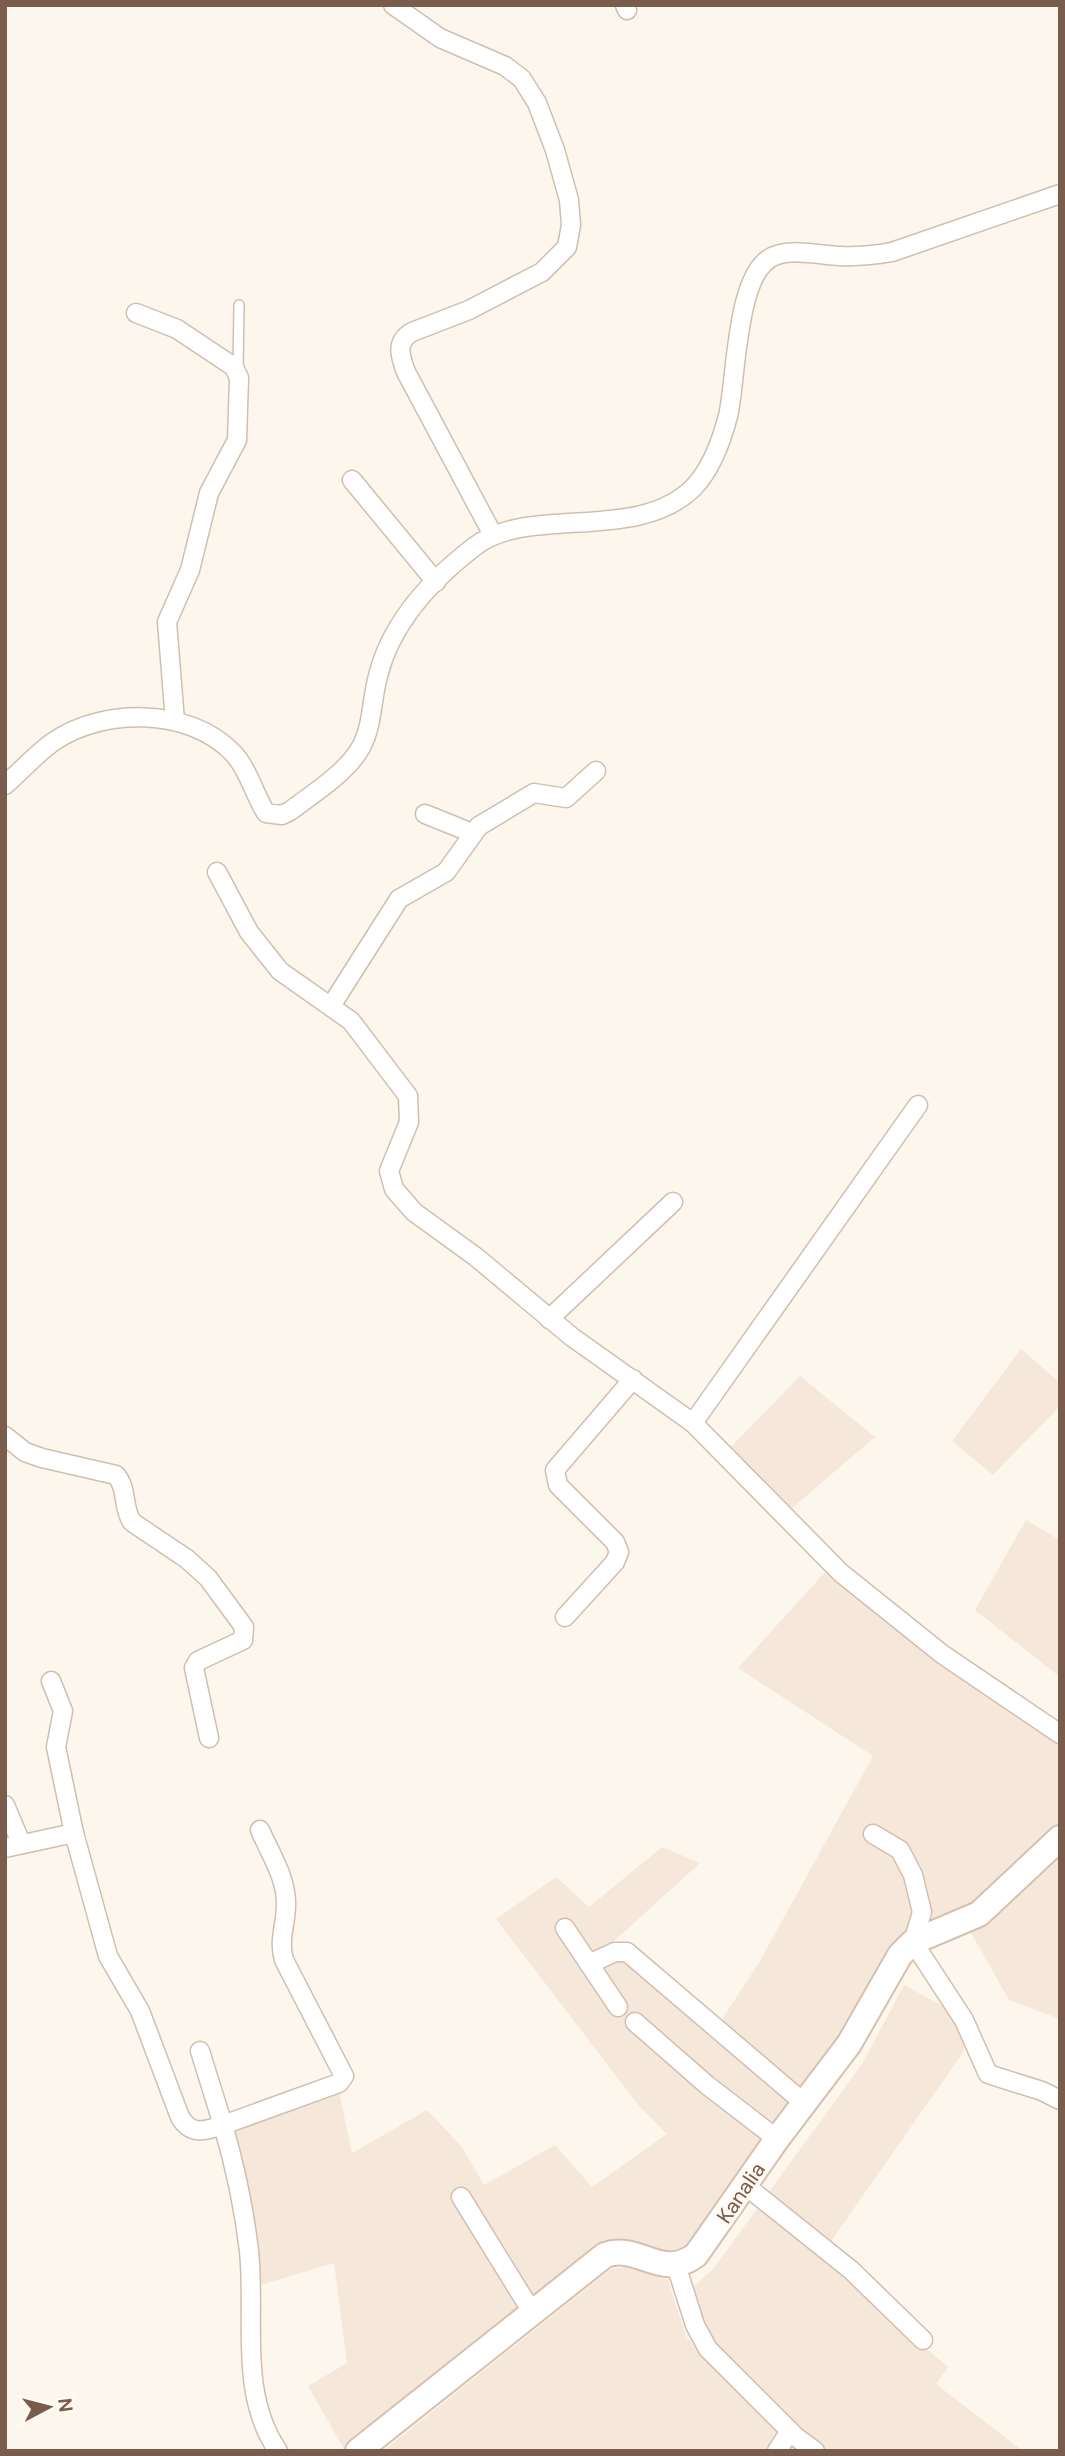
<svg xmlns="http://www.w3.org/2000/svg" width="1065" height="2456" font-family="'DM Sans',sans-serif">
<rect width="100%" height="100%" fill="#fdf6ec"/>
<g fill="#f5e8da">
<polygon points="1021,1349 1060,1383 1060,1406 993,1475 952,1441"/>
<polygon points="800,1376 875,1437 791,1509 730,1448"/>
<polygon points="1026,1520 1060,1540 1060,1677 975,1610"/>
<polygon points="828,1569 1060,1740 1060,1828 973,1907 909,1935 839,2044 692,2246 665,2257 634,2245 360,2435 344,2449 308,2386 347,2363 334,2263 257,2286 233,2128 339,2091 352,2153 427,2110 462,2147 484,2185 555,2145 592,2187 667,2134 639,2106 496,1919 556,1877 589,1907 662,1847 700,1863 613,1942 628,1960 713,2033 760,1961 873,1756 738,1668"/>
<polygon points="1060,1855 1060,2019 1009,2000 970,1931 1027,1886"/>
<polygon points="904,1985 950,2010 964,2035 964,2051 820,2257 948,2367 936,2384 1023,2451 825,2451 800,2433 716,2350 704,2331 690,2290 714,2268 862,2064"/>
<polygon points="627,2267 668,2280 686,2336 705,2359 800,2451 383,2451 611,2269"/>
</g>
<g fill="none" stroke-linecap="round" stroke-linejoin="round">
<g stroke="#d1beb0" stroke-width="12">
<polyline id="lane" points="238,371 239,305"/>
</g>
<g stroke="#d1beb0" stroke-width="21">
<g id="street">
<path d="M393 5 440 38 505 66 522 79 537 103 555 150 569 200 571 225 567 247 542 272 469 310 412 332C395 342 400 356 406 372L493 535"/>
<polyline points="625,5 627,10"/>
<polyline points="136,313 177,329 234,367 239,378 237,440 209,493 190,570 167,622 175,721"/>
<polyline points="352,480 436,582"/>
<path d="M5 785C21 771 36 754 53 742 103 707 189 708 232 752 248 768 254 794 266 813L282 815 290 811C311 795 343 775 358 752 373 730 371 701 378 676 391 623 431 580 474 547 527 504 638 544 694 487 711 469 722 439 728 416 737 379 735 266 777 255 796 249 820 255 840 256 858 257 875 255 892 252L1060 194"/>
<polyline points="425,814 472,833"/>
<polyline points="217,872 249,932 280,971 351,1021 408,1096 409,1122 389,1171 394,1189 414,1212 476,1257 572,1337 693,1423 841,1573 942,1654 1060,1734"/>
<polyline points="331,1006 399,899 446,872 479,826 534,793 566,798 596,771"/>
<polyline points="549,1319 673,1202"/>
<polyline points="693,1423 918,1105"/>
<path d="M5 1436 25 1452 42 1458 116 1475C128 1489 122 1507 132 1522L187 1559 208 1578 244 1627 243 1640 198 1661 194 1668 209 1738"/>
<polyline points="565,1617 615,1562 619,1552 615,1542 558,1485 555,1470 633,1379"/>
<polyline points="51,1681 63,1711 56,1747 74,1833"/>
<polyline points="5,1805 21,1843"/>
<polyline points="873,1834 900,1850 913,1875 922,1912 913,1942 964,2020 988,2074 1042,2091 1060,2100"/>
<path d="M5 1848 74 1833 108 1956 140 2011 180 2117C191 2136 205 2131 223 2125 235 2166 244 2208 249 2251 256 2317 238 2393 278 2451"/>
<polyline points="565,1928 618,2007"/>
<polyline points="589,1964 615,1952 627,1952 804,2103"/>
<polyline points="635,2022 707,2085 777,2139"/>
<path d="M200 2051 223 2125 339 2083 344 2076 284 1960C278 1940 286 1925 286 1905 287 1879 270 1853 260 1830"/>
<polyline points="746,2186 851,2270 923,2340"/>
<polyline points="461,2197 532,2312"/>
<polyline points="676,2265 695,2325 708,2349 796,2437 815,2451"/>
<polyline points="777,2451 790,2431"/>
</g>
</g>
<g stroke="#d6c0b0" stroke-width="28">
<path id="secondary" d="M358 2451 605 2255C639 2243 661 2281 696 2255L777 2139 849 2044 900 1955 913 1942 979 1914 1060 1838"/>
</g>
<use href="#lane" stroke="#fff" stroke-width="9"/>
<use href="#street" stroke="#fff" stroke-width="18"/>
<use href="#secondary" stroke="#fff" stroke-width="24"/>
</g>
<g text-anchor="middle" stroke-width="7" stroke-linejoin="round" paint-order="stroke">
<g font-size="21" fill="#7a5c4d" stroke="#fffaf3">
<text transform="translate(741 2193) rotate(-56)" y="7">Kanalia</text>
</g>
</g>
<rect width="1065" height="2456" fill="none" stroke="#7a5c4d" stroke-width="14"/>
<g transform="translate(49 2407) rotate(83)" stroke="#fffaf3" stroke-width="5" paint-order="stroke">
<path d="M0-5L12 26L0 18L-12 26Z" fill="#7a5c4d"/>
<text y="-10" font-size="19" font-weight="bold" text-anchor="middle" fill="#7a5c4d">N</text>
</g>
</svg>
